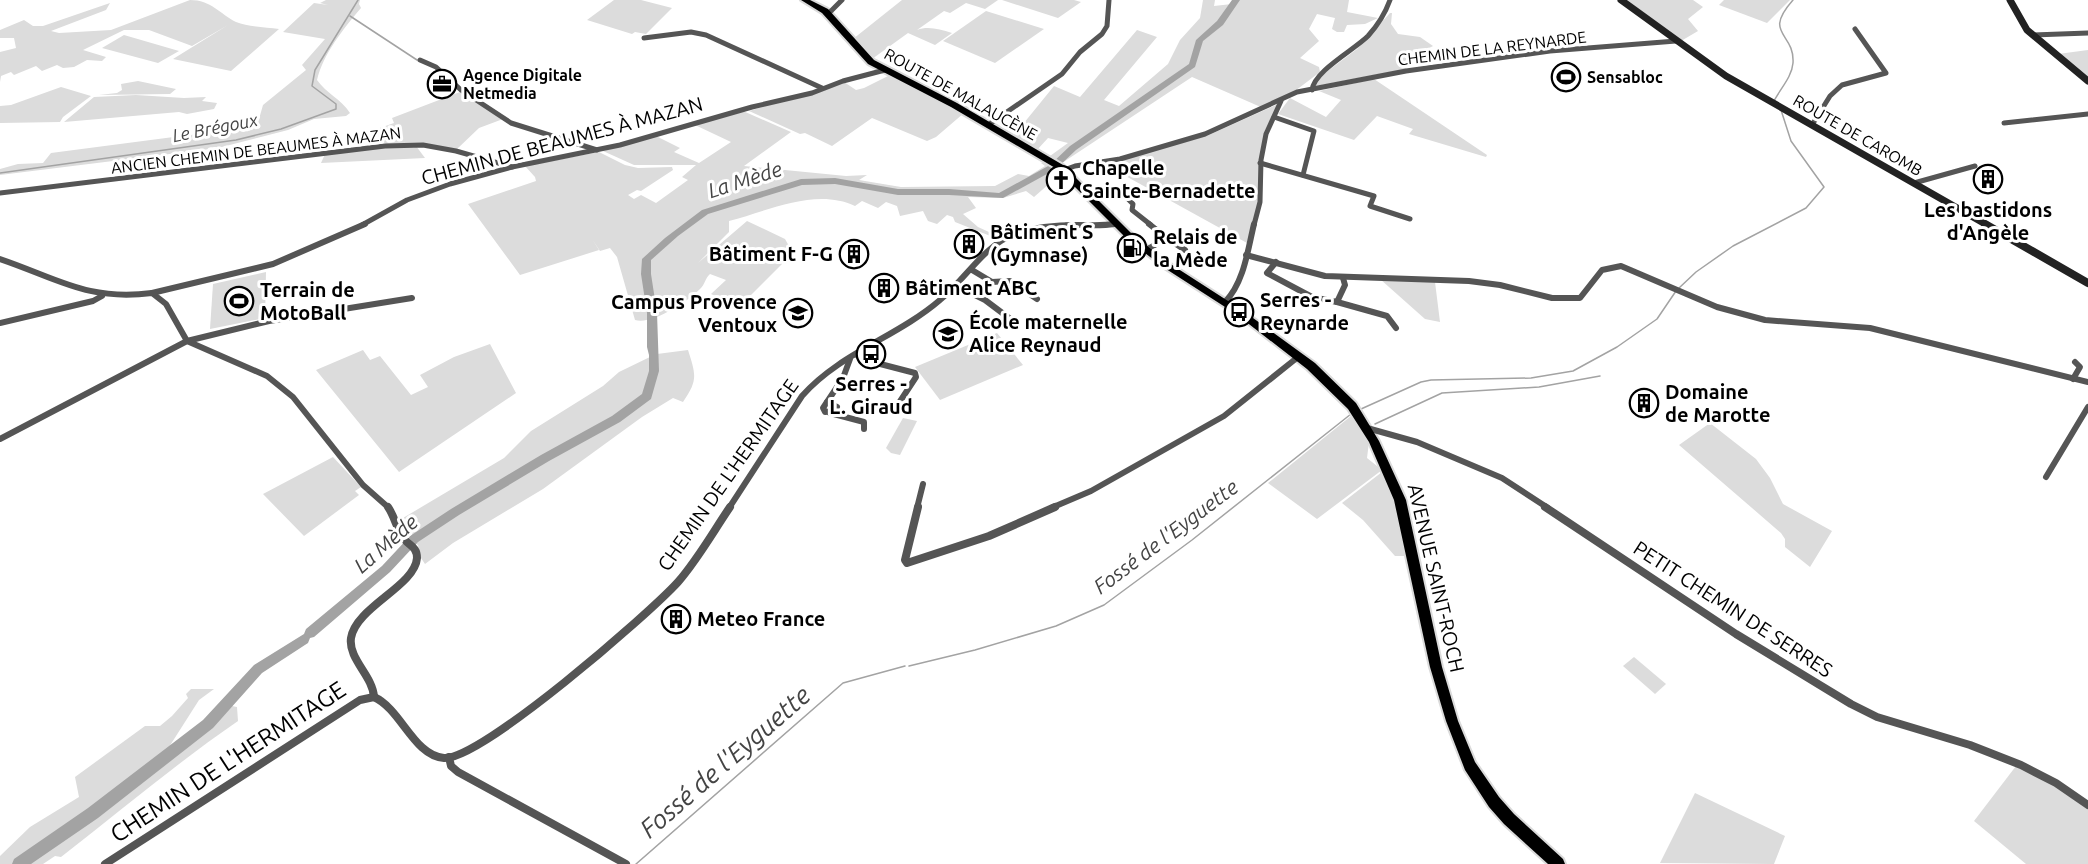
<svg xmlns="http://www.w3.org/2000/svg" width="2088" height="864" font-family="Ubuntu,sans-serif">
<rect width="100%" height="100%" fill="#fff"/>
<g fill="#dcdcdc">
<path d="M190 0C211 0 220 14 236 22 248 27 266 27 279 29L231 71 173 59 228 25 192 46 149 30H124L83 50 106 57 102 61 87 60 74 67 63 68 57 65 42 71 36 66 14 75 11 72 1 76 0 82V52L16 48 14 38H0V30L24 20 33 26H43L110 3 106 10 51 31 59 33 111 30Z"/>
<path d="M326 0H360L359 4 361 8C344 28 323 54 317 80 326 93 341 99 350 113L346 116 314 119 288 130 218 148 0 175V169L18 164 43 163 51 153 257 126 263 105 306 70 302 65 325 39 283 32 314 3 328 5 320 3Z"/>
<polygon points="614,0 641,0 672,8 646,34 635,32 632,34 587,20"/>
<path d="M902 0H998L985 9 966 3 950 13 944 11 917 30C928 26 939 29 952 33L935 45 908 33 872 59 853 39Z"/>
<polygon points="1002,0 1074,0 1081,2 1058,18"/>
<polygon points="1203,0 1215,0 1214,6 1232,4 1233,0 1349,0 1347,12 1378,18 1365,24 1347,25 1344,32 1337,32 1332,29 1335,18 1317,14 1309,29 1319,41 1300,58 1319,67 1320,72 1295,91 1263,108 1192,77 1062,163 1050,156 1068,143 1048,138 1037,150 1020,140 1015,134 1054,86 1080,97 1137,30 1157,37 1104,100 1119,106 1168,64 1180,40 1200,18"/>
<polygon points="1627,0 1693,0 1703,7 1688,19 1698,31 1681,41"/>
<polygon points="1724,0 1790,0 1767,23 1719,5"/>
<polygon points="986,11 1044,29 995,63 943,41"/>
<polygon points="1390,13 1392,13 1391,24 1398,34 1420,37 1433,46 1409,59 1406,69 1316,86 1317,79 1357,49"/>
<polygon points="124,35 179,51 158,63 102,48"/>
<polygon points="2088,50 2088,79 2058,54"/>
<polygon points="890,75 964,113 936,137 927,141 872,118 832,146 805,133 800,134 749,111 844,82 856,90 864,88"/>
<polygon points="1374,79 1487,155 1486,157 1409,134 1413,129 1377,116 1354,140 1278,114 1290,98 1326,117 1341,100 1319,91"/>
<polygon points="138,81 176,89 170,94 99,95 117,93 122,90 121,84"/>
<polygon points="61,87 91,96 63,117 60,122 0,123 0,106 11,105"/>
<polygon points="460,92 503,119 479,128 457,149 386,144 377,137 379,135 377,129 394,123 392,118"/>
<polygon points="136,95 184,98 206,97 202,101 217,103 214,109 187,114 179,112 64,122 94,97"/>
<polygon points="1278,104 1265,130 1259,202 1247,243 1122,174 1134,166 1122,160 1209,135"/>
<path d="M743 111 791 132 744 166 846 176 867 175 859 180 901 187 995 186 1018 174 1029 176 1045 166 1041 163 1046 161 1059 171 1058 176 1034 197 1026 191 1003 198 968 197 976 208 963 214 978 227 1000 237 998 239 955 222 953 217 947 215 937 224 928 221 923 211 900 216 897 206 886 202 878 208 862 201 855 206C816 187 768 211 729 221V232L698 263 747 221 785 239 793 253 739 307 711 294 726 280 710 274C705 278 705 285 700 289 687 302 652 325 635 320L617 257 610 248 600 251 592 239 599 250 520 275 468 204 536 181 535 177 525 166 599 152 625 165 638 168 672 167 673 170 641 191 637 190 628 195 634 199 641 195 656 203 688 180 682 177 696 165H634L603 151 656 136 680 148 674 152 699 163 731 142 695 125Z"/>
<polygon points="416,146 425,158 321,163 326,152"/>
<polygon points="266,272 265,318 210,329 213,284"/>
<polygon points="1380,279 1435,282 1440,322 1425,319"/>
<polygon points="997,333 1023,365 940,400 915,367"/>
<polygon points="490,344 516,393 399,472 316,370 363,350 370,360 380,356 411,395 428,387 420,375 454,357"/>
<path d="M688 350C696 375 698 380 683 402L673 398 642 417 543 489 453 543 425 564 421 558 418 545 415 543 418 539C461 510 505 482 550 457 582 439 621 423 648 397 658 387 657 367 657 354Z"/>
<polygon points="652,356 652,372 645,395 615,418 541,458 412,539 407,536 403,518 504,458 531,431 603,386 619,372"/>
<polygon points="1351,416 1369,442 1367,458 1382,470 1317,519 1268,483"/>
<polygon points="903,418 917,421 900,455 891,453 886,448"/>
<polygon points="1710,423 1756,459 1770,478 1783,504 1832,531 1810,567 1785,547 1785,539 1781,533 1679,445"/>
<polygon points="333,457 361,487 355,491 359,495 304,536 263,494"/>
<polygon points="1382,472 1395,505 1406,556 1395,556 1363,520 1342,503"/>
<polygon points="1634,657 1666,684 1655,694 1623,666"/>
<path d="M191 689H214L199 700 162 758 208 724 227 705 237 707 238 721C177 763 120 811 61 857L55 856 43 864H0V856L30 827 79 797 75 777 145 726H160L172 716 188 698 186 694Z"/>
<polygon points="2016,766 2045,779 2088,808 2088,864 2026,864 1974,821"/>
<polygon points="1695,793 1785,836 1774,864 1660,863"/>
</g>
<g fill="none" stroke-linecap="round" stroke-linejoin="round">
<g stroke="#a3a3a3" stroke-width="1.5">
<polyline points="350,16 417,60"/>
<path d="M1774 101C1780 89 1792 77 1793 63 1795 32 1762 35 1793 0"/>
<polyline points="0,173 236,140 281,129 336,109 336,104 312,86 315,70 358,0"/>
<polyline points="1679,288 1696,272 1733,246 1806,208 1824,187 1791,141 1781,110"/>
<polyline points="1361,409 1421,382 1431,380 1531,378 1573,371 1617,347 1657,319 1676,291"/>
<polyline points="1375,424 1442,393 1539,387 1600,376"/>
<polyline points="909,666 975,650 1056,626 1104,605 1192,540 1351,414"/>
<polyline points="636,864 843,683 905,666"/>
</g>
<polygon fill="#a3a3a3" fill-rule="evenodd" points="1232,0 1240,0 1223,25 1203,41 1195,67 1076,150 1056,169 1003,198 949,195 898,195 835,184 802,185 708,214 678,236 651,260 651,274 657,313 659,371 651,399 620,422 549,461 459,515 418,542 390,572 314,637 310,638 308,643 262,673 213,728 98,818 31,864 12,864 14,859 88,808 203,720 254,665 304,634 306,629 382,566 410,536 451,509 541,455 612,416 642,394 649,371 649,355 647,347 647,313 641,274 642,259 665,238 702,210 801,179 835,178 898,189 949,189 999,193 1050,165 1070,146 1189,64 1196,40 1217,21"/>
<g stroke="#dbdbdb" stroke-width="4">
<polygon id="primary" points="801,0 810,0 828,9 874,60 957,103 1063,165 1133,235 1169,263 1242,310 1315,363 1356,403 1379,441 1406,500 1442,667 1458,721 1475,762 1499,797 1514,814 1563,859 1565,864 1548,864 1504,824 1489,807 1465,770 1446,721 1430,667 1394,500 1369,442 1348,409 1307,369 1236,314 1163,267 1127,239 1057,169 951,107 868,64 822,13"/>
</g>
<g stroke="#555" stroke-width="5">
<polyline points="828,14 842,0"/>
<polyline points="2033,35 2088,33"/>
<polyline points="644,38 691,32 706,35 822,88"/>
<polyline points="420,60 436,67 461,90 511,123 597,150"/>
<path d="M1312 90C1314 71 1354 50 1368 36 1378 25 1385 14 1390 0"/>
<polyline points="1274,117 1314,131 1303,175"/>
<polyline points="2004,123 2088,114"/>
<polyline points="988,125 1062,74 1080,52 1102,34 1107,26 1109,0"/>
<polyline points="1812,125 1830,96 1842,85 1886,73 1855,29"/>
<polyline points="1260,163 1374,196 1370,206 1410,219"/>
<polyline points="1064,170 1075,166 1120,159 1205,134 1297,92 1406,71 1550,51 1676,41"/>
<polyline points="1914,183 1975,166"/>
<polyline points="1120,191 1133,204 1132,210 1151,225"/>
<polyline points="0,193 385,146 423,145 456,151 512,167"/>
<polyline points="362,225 407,200 450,184 512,167 620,145 752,107 812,93 843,81 885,70"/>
<polyline points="1066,225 1091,225"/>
<polyline points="1103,225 1114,224"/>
<polyline points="1254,225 1260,202 1261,160 1266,134 1281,101"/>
</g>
<g stroke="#555" stroke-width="6">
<polyline points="1167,238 1185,250"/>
<polyline points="1146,250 1167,238 1149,224"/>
<polyline points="1246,255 1325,276 1469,281 1500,285 1552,298 1580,298 1602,270 1621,266 1717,307 1765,320 1870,328 2088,382"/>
<path d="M0 259C59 279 87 301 152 293L166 304 187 341 267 376 293 397 363 485 389 508"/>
<polyline points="1276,262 1267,273 1312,297 1337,302 1345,285 1343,278"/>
<polyline points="972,270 992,282 1010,281 1037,299"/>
<polyline points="957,286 985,300 1013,321"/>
<polyline points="152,293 273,264 365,224"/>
<path d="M1225 302C1244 283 1248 249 1254 224"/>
<polyline points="1337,302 1387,316 1396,328"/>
<polyline points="0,323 93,301 102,296"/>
<polyline points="857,355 861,359 915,373 916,377 897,406"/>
<polyline points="2073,379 2080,367 2075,362"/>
<polygon points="827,402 837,407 834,411 825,412 823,408"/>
<polyline points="827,402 843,378 850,359"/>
<polyline points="830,413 864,422 864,429"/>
<polyline points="1367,428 1417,442 1502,478 1548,508"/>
<polyline points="0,439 187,341 269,321 412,298"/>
<polyline points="2046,477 2088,407"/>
<path d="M729 508 802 396C840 353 897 337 940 300 965 280 984 245 1015 234 1034 227 1057 225 1078 225 1090 225 1102 226 1114 224"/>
<polyline points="917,508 923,484"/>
<polyline points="1051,508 1091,491 1224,416 1298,357"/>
</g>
<g stroke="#555" stroke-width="8">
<polyline points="918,507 905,560 907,563 989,536 1055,507"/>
<polyline points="1545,507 1736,634 1851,704 1877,717 1970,745 2021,765 2056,783 2088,805"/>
<path d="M374 697C373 676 348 659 351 638 356 607 415 586 417 558 417 547 410 546 405 540 397 531 395 517 388 507"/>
<path d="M374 697C401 709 414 756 444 758 481 760 649 614 678 582 698 559 713 532 730 507"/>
<polyline points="449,757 451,766 458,772 626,864"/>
<polyline points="105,864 360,700 374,697"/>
</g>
<g stroke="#222" stroke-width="7">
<polyline points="1621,0 1726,76 1987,225"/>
<polyline points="2010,0 2027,30 2088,81"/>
</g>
<polyline stroke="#222" stroke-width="8" points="1985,224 2088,283"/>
<use href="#primary" fill="#000" fill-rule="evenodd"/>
</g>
<defs>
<g id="stadium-ring" transform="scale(1.5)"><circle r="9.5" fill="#fff" stroke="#000" stroke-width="1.5"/><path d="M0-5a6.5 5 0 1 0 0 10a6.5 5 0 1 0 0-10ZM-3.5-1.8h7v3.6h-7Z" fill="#000"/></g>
<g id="office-ring" transform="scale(1.5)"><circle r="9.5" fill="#fff" stroke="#000" stroke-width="1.5"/><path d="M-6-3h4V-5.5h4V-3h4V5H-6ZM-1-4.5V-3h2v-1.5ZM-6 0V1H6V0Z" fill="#000"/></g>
<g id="building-ring" transform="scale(1.5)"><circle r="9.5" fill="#fff" stroke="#000" stroke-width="1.5"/><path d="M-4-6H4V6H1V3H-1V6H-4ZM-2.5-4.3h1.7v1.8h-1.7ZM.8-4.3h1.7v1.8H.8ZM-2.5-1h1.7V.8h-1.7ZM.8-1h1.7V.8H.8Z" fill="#000"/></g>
<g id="church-ring" transform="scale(1.5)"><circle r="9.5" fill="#fff" stroke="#000" stroke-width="1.5"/><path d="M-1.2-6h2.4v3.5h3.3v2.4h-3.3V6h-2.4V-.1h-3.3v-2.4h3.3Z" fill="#000"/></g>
<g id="fuel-ring" transform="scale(1.5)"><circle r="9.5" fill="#fff" stroke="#000" stroke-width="1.5"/><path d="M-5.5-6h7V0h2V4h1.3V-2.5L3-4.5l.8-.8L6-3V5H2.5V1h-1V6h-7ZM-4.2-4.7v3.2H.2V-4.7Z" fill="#000"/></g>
<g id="bus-ring" transform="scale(1.5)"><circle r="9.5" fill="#fff" stroke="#000" stroke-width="1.5"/><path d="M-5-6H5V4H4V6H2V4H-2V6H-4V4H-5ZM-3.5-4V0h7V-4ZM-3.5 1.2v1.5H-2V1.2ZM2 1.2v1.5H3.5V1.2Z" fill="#000"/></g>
<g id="school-ring" transform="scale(1.5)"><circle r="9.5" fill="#fff" stroke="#000" stroke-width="1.5"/><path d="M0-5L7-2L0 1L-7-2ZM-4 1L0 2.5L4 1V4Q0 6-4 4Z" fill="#000"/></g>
</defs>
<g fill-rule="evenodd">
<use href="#stadium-ring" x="1566" y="77"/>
<use href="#office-ring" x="442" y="84"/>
<use href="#building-ring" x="1988" y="179"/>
<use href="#church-ring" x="1061" y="180"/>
<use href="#building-ring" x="969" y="244"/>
<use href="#fuel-ring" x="1132" y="248"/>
<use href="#building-ring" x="854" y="254"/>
<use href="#building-ring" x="884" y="288"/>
<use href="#stadium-ring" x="239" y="301"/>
<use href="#bus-ring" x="1239" y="312"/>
<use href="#school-ring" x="798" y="313"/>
<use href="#school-ring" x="948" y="334"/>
<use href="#bus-ring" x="871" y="354"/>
<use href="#building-ring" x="1644" y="403"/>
<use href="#building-ring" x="676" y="619"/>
</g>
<g text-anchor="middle" stroke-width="6" stroke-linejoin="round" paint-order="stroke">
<g font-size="16" fill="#000" stroke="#fff">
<text transform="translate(1492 48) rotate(-7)" y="6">CHEMIN DE LA REYNARDE</text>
<text transform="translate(961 94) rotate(29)" y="6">ROUTE DE MALAUCÈNE</text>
<text transform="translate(1858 135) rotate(30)" y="6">ROUTE DE CAROMB</text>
<text transform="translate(256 150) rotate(-7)" y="6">ANCIEN CHEMIN DE BEAUMES À MAZAN</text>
</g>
<g font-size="16" font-weight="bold" fill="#000" stroke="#fff" text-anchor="start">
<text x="463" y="81">Agence Digitale<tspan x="463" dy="18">Netmedia</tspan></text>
<text x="1587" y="83">Sensabloc</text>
</g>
<g font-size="18" font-style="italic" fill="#444" stroke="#fff">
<text transform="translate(215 128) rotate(-11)" y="6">Le Brégoux</text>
</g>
<g font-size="20" fill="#000" stroke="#fff">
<text transform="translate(562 141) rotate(-15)" y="7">CHEMIN DE BEAUMES À MAZAN</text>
<text transform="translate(728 475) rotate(-55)" y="7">CHEMIN DE L'HERMITAGE</text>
<text transform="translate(1436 578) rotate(77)" y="7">AVENUE SAINT-ROCH</text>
<text transform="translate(1733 609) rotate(33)" y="7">PETIT CHEMIN DE SERRES</text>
</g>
<g font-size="20" font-weight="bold" fill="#000" stroke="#fff" text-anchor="start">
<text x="1082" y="175">Chapelle<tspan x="1082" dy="23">Sainte-Bernadette</tspan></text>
<text x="1988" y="217" text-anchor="middle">Les bastidons<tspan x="1988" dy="23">d'Angèle</tspan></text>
<text x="990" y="239">Bâtiment S<tspan x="990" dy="23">(Gymnase)</tspan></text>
<text x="1153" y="244">Relais de<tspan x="1153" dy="23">la Mède</tspan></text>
<text x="833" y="261" text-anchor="end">Bâtiment F-G</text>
<text x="905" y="295">Bâtiment ABC</text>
<text x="260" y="297">Terrain de<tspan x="260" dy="23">MotoBall</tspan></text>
<text x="1260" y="307">Serres -<tspan x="1260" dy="23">Reynarde</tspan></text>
<text x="777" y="309" text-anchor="end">Campus Provence<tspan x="777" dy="23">Ventoux</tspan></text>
<text x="969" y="329">École maternelle<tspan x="969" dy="23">Alice Reynaud</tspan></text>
<text x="871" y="391" text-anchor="middle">Serres -<tspan x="871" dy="23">L. Giraud</tspan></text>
<text x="1665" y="399">Domaine<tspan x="1665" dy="23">de Marotte</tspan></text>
<text x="697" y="626">Meteo France</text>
</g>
<g font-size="21" font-style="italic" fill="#444" stroke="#fff">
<text transform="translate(745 180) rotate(-18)" y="7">La Mède</text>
<text transform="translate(1166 537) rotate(-37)" y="7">Fossé de l'Eyguette</text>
<text transform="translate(386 544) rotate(-41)" y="7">La Mède</text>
</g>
<g font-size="24" fill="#000" stroke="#fff">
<text transform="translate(228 762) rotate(-33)" y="8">CHEMIN DE L'HERMITAGE</text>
</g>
<g font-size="26" font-style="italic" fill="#444" stroke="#fff">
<text transform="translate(725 762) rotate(-41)" y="9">Fossé de l'Eyguette</text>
</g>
</g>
</svg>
